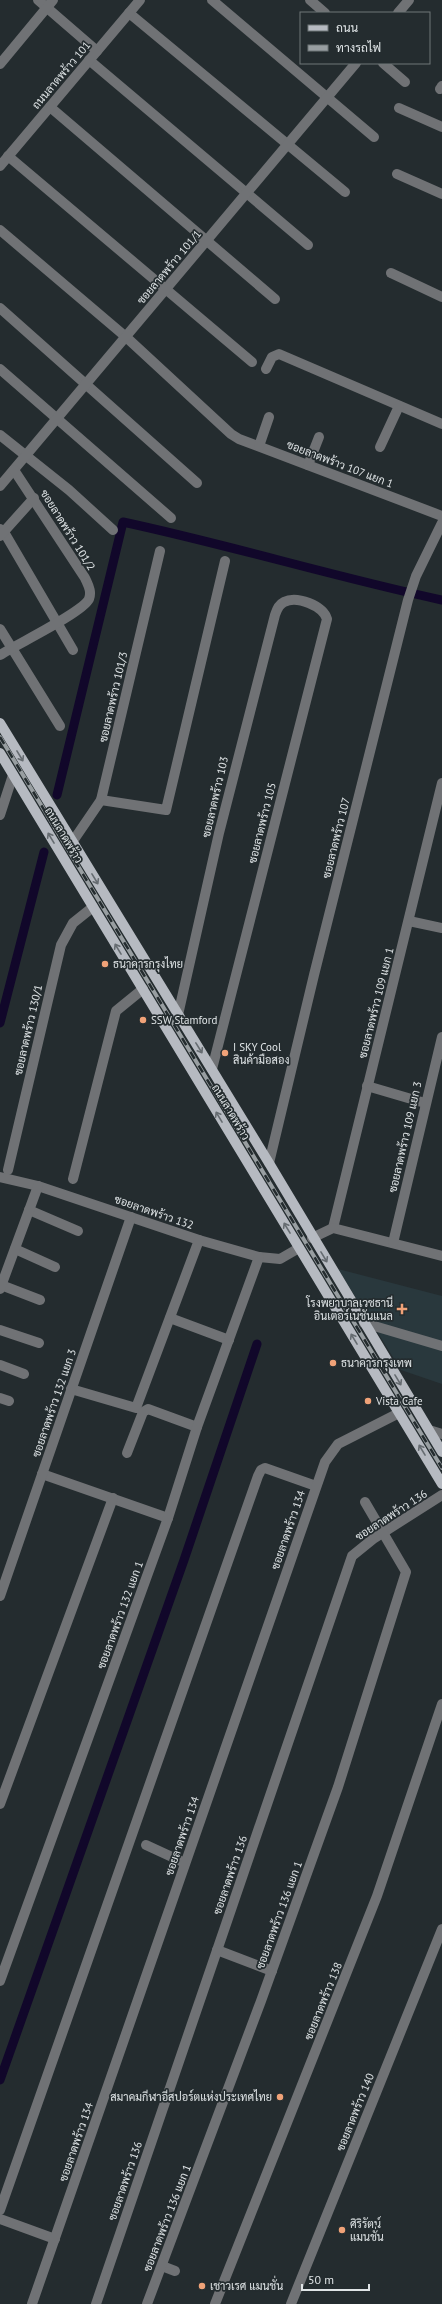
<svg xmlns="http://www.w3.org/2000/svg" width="442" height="2304" font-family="'PT Sans',Sarabun,sans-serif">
<rect width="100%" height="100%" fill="#242c2f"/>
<polygon fill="#29383d" points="338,1269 442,1296 442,1384 401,1370"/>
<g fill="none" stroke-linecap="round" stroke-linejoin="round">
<g stroke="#11072a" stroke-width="9">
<path d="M57 795 123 522C230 545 335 577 442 600"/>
<polyline points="0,1023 44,852"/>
<polyline points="0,2080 184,1560 257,1344"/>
</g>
<g stroke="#707275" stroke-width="10">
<polyline points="38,0 97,51"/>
<polyline points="212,0 374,137"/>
<polyline points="310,0 325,13"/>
<polyline points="129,13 345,192"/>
<polyline points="398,13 409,0"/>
<polyline points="89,60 308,245"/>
<polyline points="383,63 405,82"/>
<polyline points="0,64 53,0"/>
<polyline points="440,89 442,86"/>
<polyline points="50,107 275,299"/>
<polyline points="399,108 442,127"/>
<polyline points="8,156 252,362"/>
<polyline points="0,166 140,0"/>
<polyline points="397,174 442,194"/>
<polyline points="0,230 126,337 231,434 239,439 442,516"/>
<polyline points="391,273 442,297"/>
<polyline points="0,308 197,483"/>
<polyline points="0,369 171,518"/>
<polyline points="266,369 272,357 279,354 442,424"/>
<polyline points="0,435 69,490 113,530"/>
<polyline points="259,446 269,417"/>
<polyline points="380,447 399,406"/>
<polyline points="308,465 319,437"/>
<polyline points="0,486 356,63"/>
<polyline points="0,529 4,532 73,650"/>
<polyline points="0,536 34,498"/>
<polyline points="0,629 60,726"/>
<path d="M0 655C17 644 82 613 89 599 92 591 88 585 85 578L14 470"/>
<polyline points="101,800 166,810 225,561"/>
<polyline points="0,815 13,775"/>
<polyline points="73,841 101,800 160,551"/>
<polyline points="409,921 442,928"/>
<path d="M178 1015 219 833 275 615C277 610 278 605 284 602 297 595 323 606 327 619L212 1069"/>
<polyline points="367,1086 425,1103"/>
<polyline points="269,1163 314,975 408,600 416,576 442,523"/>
<polyline points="8,1170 61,945 73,923 93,907"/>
<polyline points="0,1177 38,1186 199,1240 259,1257 280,1259 299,1248"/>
<polyline points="73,1179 116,1011 143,989"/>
<polyline points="29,1210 78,1231"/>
<polyline points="333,1228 442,783"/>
<polyline points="312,1238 333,1228 442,1256"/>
<polyline points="393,1243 442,1037"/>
<polyline points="15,1249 55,1267"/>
<polyline points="1,1285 40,1300"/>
<polyline points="0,1289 38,1186"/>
<polyline points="170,1318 229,1340"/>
<polyline points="364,1323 442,1346"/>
<polyline points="0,1330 39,1343"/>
<polyline points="0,1365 24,1374"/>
<polyline points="71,1389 136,1408 199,1240"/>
<polyline points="0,1398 9,1401"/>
<polyline points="429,1430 442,1434"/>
<polyline points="127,1453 143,1412 148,1409 197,1427"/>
<polyline points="42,1474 168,1518"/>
<polyline points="0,1596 131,1217"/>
<polyline points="0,1804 113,1498"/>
<polyline points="146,1845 185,1863"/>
<polyline points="217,1950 272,1971"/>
<polyline points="0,1981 168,1518 197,1427 259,1257"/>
<polyline points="0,2210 258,1476 261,1470 265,1468 316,1486"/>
<polyline points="0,2219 55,2239"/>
<polyline points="162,2266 175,2271"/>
<polyline points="32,2304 325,1462 338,1444 399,1413"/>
<polyline points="96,2304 352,1556 373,1539 442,1495"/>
<polyline points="147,2304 261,2001 338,1787 406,1572 365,1502"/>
<polyline points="215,2304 377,1896 442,1704"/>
<polyline points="291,2304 442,1929"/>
</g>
<g stroke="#b6bac1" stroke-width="10">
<polyline points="0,723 269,1163 442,1452"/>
<polyline points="0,753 442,1484"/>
</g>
<g stroke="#989ea1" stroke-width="4">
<polyline id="rail" points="0,737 442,1468"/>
</g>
<use href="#rail" stroke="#242c2f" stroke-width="2.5" stroke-dasharray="8" stroke-linecap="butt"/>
</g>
<defs><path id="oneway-shaft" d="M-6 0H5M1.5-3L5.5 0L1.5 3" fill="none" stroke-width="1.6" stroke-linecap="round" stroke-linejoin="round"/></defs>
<g stroke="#666c71">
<use href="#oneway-shaft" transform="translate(20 756) rotate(59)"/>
<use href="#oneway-shaft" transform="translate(51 838) rotate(-121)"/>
<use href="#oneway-shaft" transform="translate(95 879) rotate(59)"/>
<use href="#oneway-shaft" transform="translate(118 949) rotate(-121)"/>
<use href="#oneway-shaft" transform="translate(199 1048) rotate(58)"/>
<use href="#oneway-shaft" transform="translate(219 1117) rotate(-121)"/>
<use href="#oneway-shaft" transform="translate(287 1228) rotate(-121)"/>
<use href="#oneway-shaft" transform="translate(324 1257) rotate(59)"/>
<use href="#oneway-shaft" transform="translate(354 1339) rotate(-121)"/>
<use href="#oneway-shaft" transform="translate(398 1380) rotate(59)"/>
<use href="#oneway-shaft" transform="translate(422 1450) rotate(-121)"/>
</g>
<g fill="#f0a278" stroke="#242c2f" stroke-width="1.5">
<circle cx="105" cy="964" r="4"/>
<circle cx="143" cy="1020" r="4"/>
<circle cx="225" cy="1053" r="4"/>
<path d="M400 1303h4v4h4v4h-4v4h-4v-4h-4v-4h4z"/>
<circle cx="333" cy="1363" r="4"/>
<circle cx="368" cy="1401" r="4"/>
<circle cx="280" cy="2097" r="4"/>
<circle cx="342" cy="2230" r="4"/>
<circle cx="202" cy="2286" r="4"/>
</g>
<g text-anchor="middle" stroke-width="3.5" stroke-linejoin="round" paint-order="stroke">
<g font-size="11" fill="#dfe4e6" stroke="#242c2f">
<text transform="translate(61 75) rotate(-50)" y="4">ถนนลาดพร้าว 101</text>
<text transform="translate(169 267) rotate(-50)" y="4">ซอยลาดพร้าว 101/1</text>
<text transform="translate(340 464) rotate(21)" y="4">ซอยลาดพร้าว 107 แยก 1</text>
<text transform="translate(68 530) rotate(58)" y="4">ซอยลาดพร้าว 101/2</text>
<text transform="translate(113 697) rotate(-77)" y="4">ซอยลาดพร้าว 101/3</text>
<text transform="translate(215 797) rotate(-77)" y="4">ซอยลาดพร้าว 103</text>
<text transform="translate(262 823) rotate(-76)" y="4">ซอยลาดพร้าว 105</text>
<text transform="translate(64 835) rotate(59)" y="4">ถนนลาดพร้าว</text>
<text transform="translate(336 838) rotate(-76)" y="4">ซอยลาดพร้าว 107</text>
<text transform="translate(376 1003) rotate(-76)" y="4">ซอยลาดพร้าว 109 แยก 1</text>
<text transform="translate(28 1030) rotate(-77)" y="4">ซอยลาดพร้าว 130/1</text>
<text transform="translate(231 1112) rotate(59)" y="4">ถนนลาดพร้าว</text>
<text transform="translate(405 1137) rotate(-77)" y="4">ซอยลาดพร้าว 109 แยก 3</text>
<text transform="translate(154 1212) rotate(19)" y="4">ซอยลาดพร้าว 132</text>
<text transform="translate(54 1403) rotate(-71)" y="4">ซอยลาดพร้าว 132 แยก 3</text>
<text transform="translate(391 1515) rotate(-33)" y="4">ซอยลาดพร้าว 136</text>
<text transform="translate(288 1530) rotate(-71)" y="4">ซอยลาดพร้าว 134</text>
<text transform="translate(120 1615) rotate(-70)" y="4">ซอยลาดพร้าว 132 แยก 1</text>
<text transform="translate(182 1836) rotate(-71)" y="4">ซอยลาดพร้าว 134</text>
<text transform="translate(230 1875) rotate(-71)" y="4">ซอยลาดพร้าว 136</text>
<text transform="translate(279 1915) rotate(-70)" y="4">ซอยลาดพร้าว 136 แยก 1</text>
<text transform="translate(323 2001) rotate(-68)" y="4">ซอยลาดพร้าว 138</text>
<text transform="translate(355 2112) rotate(-68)" y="4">ซอยลาดพร้าว 140</text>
<text transform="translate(76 2142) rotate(-71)" y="4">ซอยลาดพร้าว 134</text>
<text transform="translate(125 2181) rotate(-71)" y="4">ซอยลาดพร้าว 136</text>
<text transform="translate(167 2218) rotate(-69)" y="4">ซอยลาดพร้าว 136 แยก 1</text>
</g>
<g font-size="11" fill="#dfe4e6" stroke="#242c2f" text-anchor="start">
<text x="113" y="968">ธนาคารกรุงไทย</text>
<text x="151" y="1024">SSW Stamford</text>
<text x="233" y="1051">I SKY Cool<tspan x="233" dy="13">สินค้ามือสอง</tspan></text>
<text x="393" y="1307" text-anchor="end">โรงพยาบาลเวชธานี<tspan x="393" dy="13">อินเตอร์เนชันแนล</tspan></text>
<text x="341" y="1367">ธนาคารกรุงเทพ</text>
<text x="376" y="1405">Vista Cafe</text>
<text x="272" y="2101" text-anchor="end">สมาคมกีฬาอีสปอร์ตแห่งประเทศไทย</text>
<text x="350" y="2228">ศิริรัตน์<tspan x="350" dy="13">แมนชั่น</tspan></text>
<text x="210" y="2290">เชาวเรศ แมนชั่น</text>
</g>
</g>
<rect x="300" y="12" width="130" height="52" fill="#242c2f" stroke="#6f7678"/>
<rect x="308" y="25" width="20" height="6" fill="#b6bac1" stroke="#6f7678"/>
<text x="336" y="32" font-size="12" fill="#dfe4e6">ถนน</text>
<rect x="308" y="45" width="20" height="6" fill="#989ea1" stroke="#6f7678"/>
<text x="336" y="52" font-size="12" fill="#dfe4e6">ทางรถไฟ</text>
<path d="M302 2284v6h67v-6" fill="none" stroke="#dfe4e6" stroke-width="2"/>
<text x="308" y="2284" font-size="12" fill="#dfe4e6" stroke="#242c2f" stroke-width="3" paint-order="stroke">50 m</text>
</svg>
